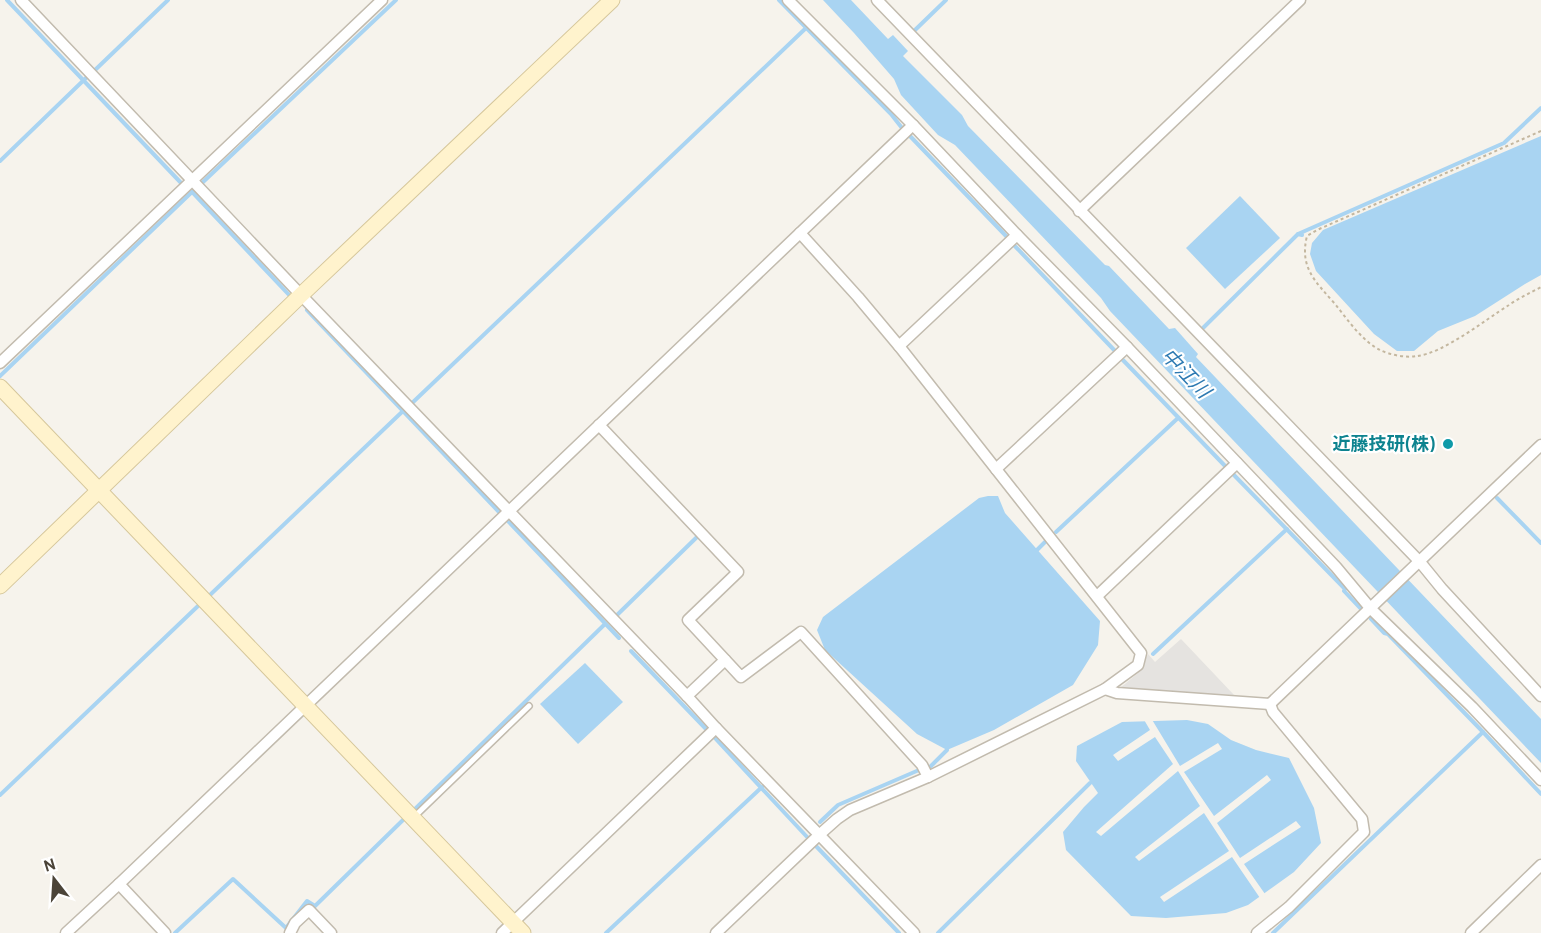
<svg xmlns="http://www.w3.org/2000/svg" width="1541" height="933" font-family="Overpass,'Noto Sans JP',sans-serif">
<rect width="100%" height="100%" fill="#f6f3ec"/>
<polygon fill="#e5e3e0" points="1181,639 1234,695 1122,690 1119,689 1138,673 1148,654 1155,662"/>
<g fill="#a9d4f2">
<polygon points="823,0 851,0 888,39 893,35 908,51 903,56 962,115 968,126 1105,265 1109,266 1169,329 1175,328 1198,354 1196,357 1541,719 1541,763 1110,311 1101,298 955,145 938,135 901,95 894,79 854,33"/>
<polygon points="1541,136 1541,275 1525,284 1475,316 1438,331 1414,351 1397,351 1374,334 1316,271 1310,254 1312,243 1323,230"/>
<polygon points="1240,196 1280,238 1225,289 1186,248"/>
<polygon points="988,496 998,496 1005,513 1100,621 1098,645 1073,685 994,730 947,750 917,734 825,650 817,630 823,617 979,498"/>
<polygon points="585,663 623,702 578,744 540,704"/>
<polygon points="1187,720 1208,724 1231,740 1256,750 1289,758 1314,808 1321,843 1294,872 1248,905 1226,913 1166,918 1131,916 1066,850 1063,832 1084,807 1098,793 1076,761 1077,746 1122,722"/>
</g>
<polygon fill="#f6f3ec" points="1143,718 1151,718 1180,766 1218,743 1222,749 1184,772 1214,816 1267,775 1271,780 1217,823 1240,858 1296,821 1301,827 1244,864 1265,894 1260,898 1232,857 1164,902 1160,897 1229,851 1204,813 1139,861 1135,857 1200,806 1178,771 1101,836 1096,832 1173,764 1155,737 1118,761 1113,755 1150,730"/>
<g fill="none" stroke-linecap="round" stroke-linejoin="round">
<g stroke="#a9d4f2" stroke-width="4">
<polyline points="7,0 183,185"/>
<polyline points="779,0 891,114 902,128"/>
<polyline points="914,31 946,0"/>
<polyline points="94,71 168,0"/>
<polyline points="909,135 1007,237"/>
<polyline points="0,161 87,77"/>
<polyline points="202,183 396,0"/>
<polyline points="192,192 291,297"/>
<polyline points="1298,234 1504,143 1541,108"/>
<polyline points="1012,243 1116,352"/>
<polyline points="307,310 499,512"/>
<polyline points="1203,328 1298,234 1302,235"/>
<polyline points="1120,357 1227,468"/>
<polyline points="0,376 194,190"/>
<polyline points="410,405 806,28"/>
<polyline points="1232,473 1345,589 1344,591 1361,609"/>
<polyline points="1497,498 1541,543"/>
<polyline points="508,521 619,638"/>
<polyline points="1056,532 1178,418"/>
<polyline points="1037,550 1046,541"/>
<polyline points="211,594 403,411"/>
<polyline points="616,616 698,536"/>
<polyline points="1371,619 1384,633 1388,634 1483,732 1541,794"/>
<polyline points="631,651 706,729"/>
<polyline points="1153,654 1287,529"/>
<polyline points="714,737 808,838"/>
<polyline points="931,766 947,750"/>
<polyline points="0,795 198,606"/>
<polyline points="415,809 605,624"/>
<polyline points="820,822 838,805 919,770"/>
<polyline points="815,845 899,933"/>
<polyline points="175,933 233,879 286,928 307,901 315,906 403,820"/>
<polyline points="606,933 762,787"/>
<polyline points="938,933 1090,783"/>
<polyline points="1273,933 1483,732"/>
</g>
<g stroke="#c2bbae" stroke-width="8">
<polyline id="lane" points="414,817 529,706"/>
</g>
<g stroke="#c2bbae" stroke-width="13">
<g id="street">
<polyline points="21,0 301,295 687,696 716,728 914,933"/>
<polyline points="788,0 913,125 1017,235 1127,347 1336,567 1371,609 1472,707 1541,780"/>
<polyline points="877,0 1420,562 1442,589 1541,696"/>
<polyline points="1079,211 1300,0"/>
<polyline points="899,346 1017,235"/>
<polyline points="0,363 382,0"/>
<polyline points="599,425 738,572 688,620 741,677 801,632 922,765 928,777"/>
<polyline points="996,469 1127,347"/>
<polyline points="1097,596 1237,463"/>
<polyline points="1105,689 1117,693 1270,704 1541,445"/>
<polyline points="687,696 725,660"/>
<polyline points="119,884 165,933"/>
<polyline points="66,933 119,884 913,125"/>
<polyline points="290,933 295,923 309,910 331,933"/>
<polyline points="502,933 716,728"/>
<polyline points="716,933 819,835 837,819 850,810 928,777 1105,689 1138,665 1141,653 899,346 858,297 800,233"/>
<polyline points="1257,933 1289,907 1364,832 1362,819 1273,712 1270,704"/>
<polyline points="1471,933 1541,865"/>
</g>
</g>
<g stroke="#d6c79b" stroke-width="17">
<g id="secondary">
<polyline points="0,387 523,933"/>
<polyline points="0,586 301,295 612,0"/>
</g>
</g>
<path stroke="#c4b79f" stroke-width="2" stroke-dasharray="3 3" stroke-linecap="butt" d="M1541 131 1317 230 1307 236C1299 268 1316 282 1335 304 1348 320 1362 341 1380 350 1390 355 1406 358 1417 356 1444 353 1485 320 1509 305 1519 298 1530 293 1541 287"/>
<use href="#lane" stroke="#fff" stroke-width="5"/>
<use href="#street" stroke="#fff" stroke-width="10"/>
<use href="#secondary" stroke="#fff3cd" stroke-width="15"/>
</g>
<circle fill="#0f9aa8" stroke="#fff" stroke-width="2" cx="1448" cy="444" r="6"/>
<g text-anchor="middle" stroke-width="4.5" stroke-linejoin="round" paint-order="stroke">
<g font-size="18" font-weight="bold" fill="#0d838f" stroke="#fff" text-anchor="end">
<text x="1436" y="450">近藤技研(株)</text>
</g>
<g font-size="20" font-style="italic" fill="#2e7ab2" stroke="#fff">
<text transform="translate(1186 373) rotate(46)" y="7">中江川</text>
</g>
</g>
<g transform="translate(54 879) rotate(343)" stroke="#ffffff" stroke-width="4.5" paint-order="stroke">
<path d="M0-4.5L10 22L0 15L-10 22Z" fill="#4b4439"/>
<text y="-9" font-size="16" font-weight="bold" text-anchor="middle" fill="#4b4439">N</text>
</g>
</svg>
